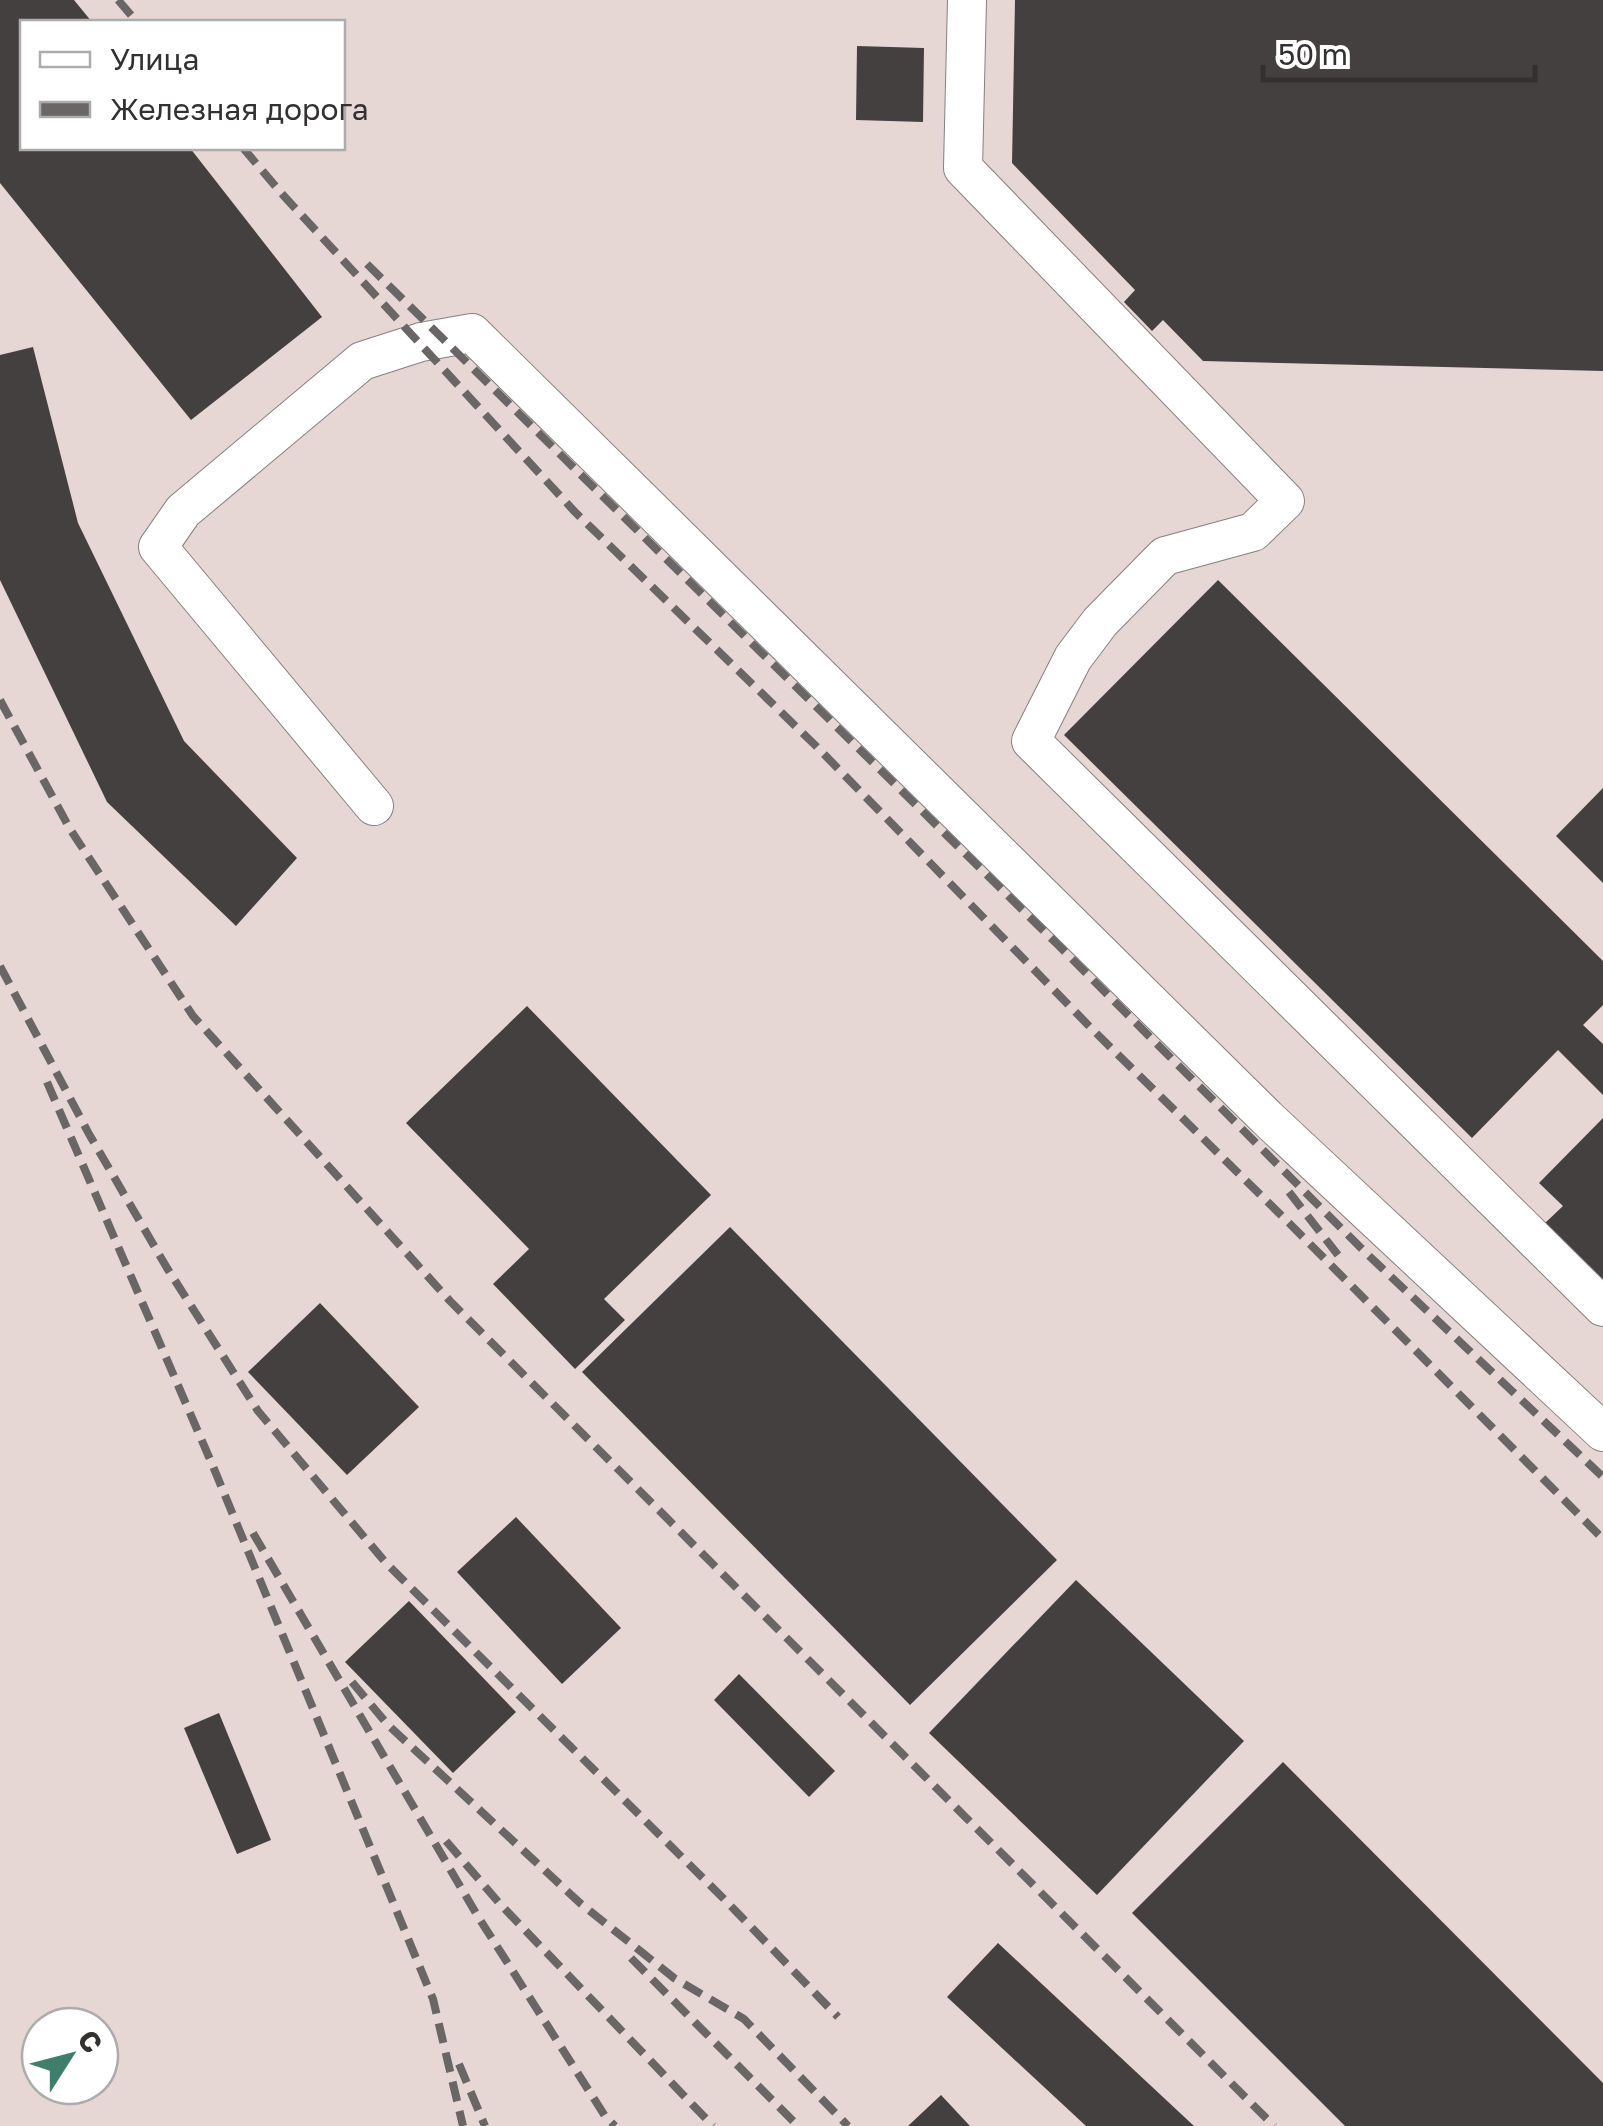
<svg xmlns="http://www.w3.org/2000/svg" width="1603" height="2126" font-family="'Golos Text',sans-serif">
<rect width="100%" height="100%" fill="#ede7e6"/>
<path fill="#e6d7d5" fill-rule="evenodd" d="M0 0H1603V2126H0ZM22 22H342V148H22ZM40 2026H100V2086H40Z"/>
<g fill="#454040">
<polygon points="0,0 74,0 92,22 22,22 22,148 190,148 322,317 191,420 0,183"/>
<polygon points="1015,0 1603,0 1603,371 1203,361 1163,320 1152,331 1124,302 1135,290 1012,163"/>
<polygon points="857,46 924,48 923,122 856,120"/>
<polygon points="33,347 78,523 184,741 297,858 236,926 107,802 0,580 0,355"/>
<polygon points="1218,580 1603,961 1603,1005 1583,1025 1603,1044 1603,1095 1558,1050 1472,1138 1064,735"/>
<polygon points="1603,788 1603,883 1556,836"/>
<polygon points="527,1006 711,1195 604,1299 625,1320 575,1369 493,1284 529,1249 406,1123"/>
<polygon points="1603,1118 1603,1282 1544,1224 1563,1206 1539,1183"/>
<polygon points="730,1227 1057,1560 910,1705 582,1372"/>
<polygon points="320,1303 419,1407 347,1475 248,1372"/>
<polygon points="516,1517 621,1628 562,1684 457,1572"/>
<polygon points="1076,1580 1244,1741 1097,1895 929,1733"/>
<polygon points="409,1601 516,1712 453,1773 345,1662"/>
<polygon points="739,1674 835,1771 809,1797 714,1700"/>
<polygon points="219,1713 271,1840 237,1854 184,1728"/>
<polygon points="1283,1762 1603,2083 1603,2126 1345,2126 1132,1913"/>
<polygon points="998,1943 1194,2126 1086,2126 947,1997"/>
<polygon points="941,2095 970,2126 908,2126"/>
</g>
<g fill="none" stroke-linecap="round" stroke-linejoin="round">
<g stroke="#85807f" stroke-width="40">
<g id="minor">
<polyline points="967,0 963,168 1285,501 1253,532 1165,556 1100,622 1073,658 1031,741 1603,1307"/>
<polyline points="374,806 158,547 183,511 362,361 421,342 472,333 1267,1118 1603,1432"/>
</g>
</g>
<use href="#minor" stroke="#fff" stroke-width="38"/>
<g stroke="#6a6666" stroke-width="8" stroke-dasharray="20 10" stroke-linecap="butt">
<polyline points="118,0 137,22"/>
<polyline points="243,148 283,195 575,512 816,746 1093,1030 1289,1223 1603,1539"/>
<polyline points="367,264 1058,945 1367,1254 1603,1477"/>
<polyline points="0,700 70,829 193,1016 450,1301 1274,2126"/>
<polyline points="0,966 89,1134 167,1268 258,1411 386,1563 726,1901 838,2017"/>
<polyline points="47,1082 212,1464 433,1999 463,2126"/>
<polyline points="1289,1192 1338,1255"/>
<polyline points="253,1533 477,1915 605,2116 615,2126"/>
<polyline points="352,1682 388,1725 580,1903 674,1978 744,2019 848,2126"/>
<polyline points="446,1841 500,1904 713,2126"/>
<polyline points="631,1958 798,2126"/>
<polyline points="459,2064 485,2126"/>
</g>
</g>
<rect x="20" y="20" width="325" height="130" fill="#ffffff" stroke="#adacac" stroke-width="2.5"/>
<rect x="40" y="52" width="50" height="15" fill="#ffffff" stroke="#adacac" stroke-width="2.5"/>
<text x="110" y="70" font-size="30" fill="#333030">Улица</text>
<rect x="40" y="102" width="50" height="15" fill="#6a6666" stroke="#adacac" stroke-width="2.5"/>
<text x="110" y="120" font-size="30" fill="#333030">Железная дорога</text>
<g transform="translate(70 2056) rotate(54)"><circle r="48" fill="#ffffff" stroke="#adacac" stroke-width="2.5"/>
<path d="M0-8L18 38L0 25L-18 38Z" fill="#3e7e6b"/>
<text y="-15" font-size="28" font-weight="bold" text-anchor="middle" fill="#333030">С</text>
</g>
<path d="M1263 65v15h272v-15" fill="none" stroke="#333030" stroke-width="5"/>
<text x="1278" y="65" font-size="30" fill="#333030" stroke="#ffffff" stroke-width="8" paint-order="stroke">50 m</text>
</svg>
